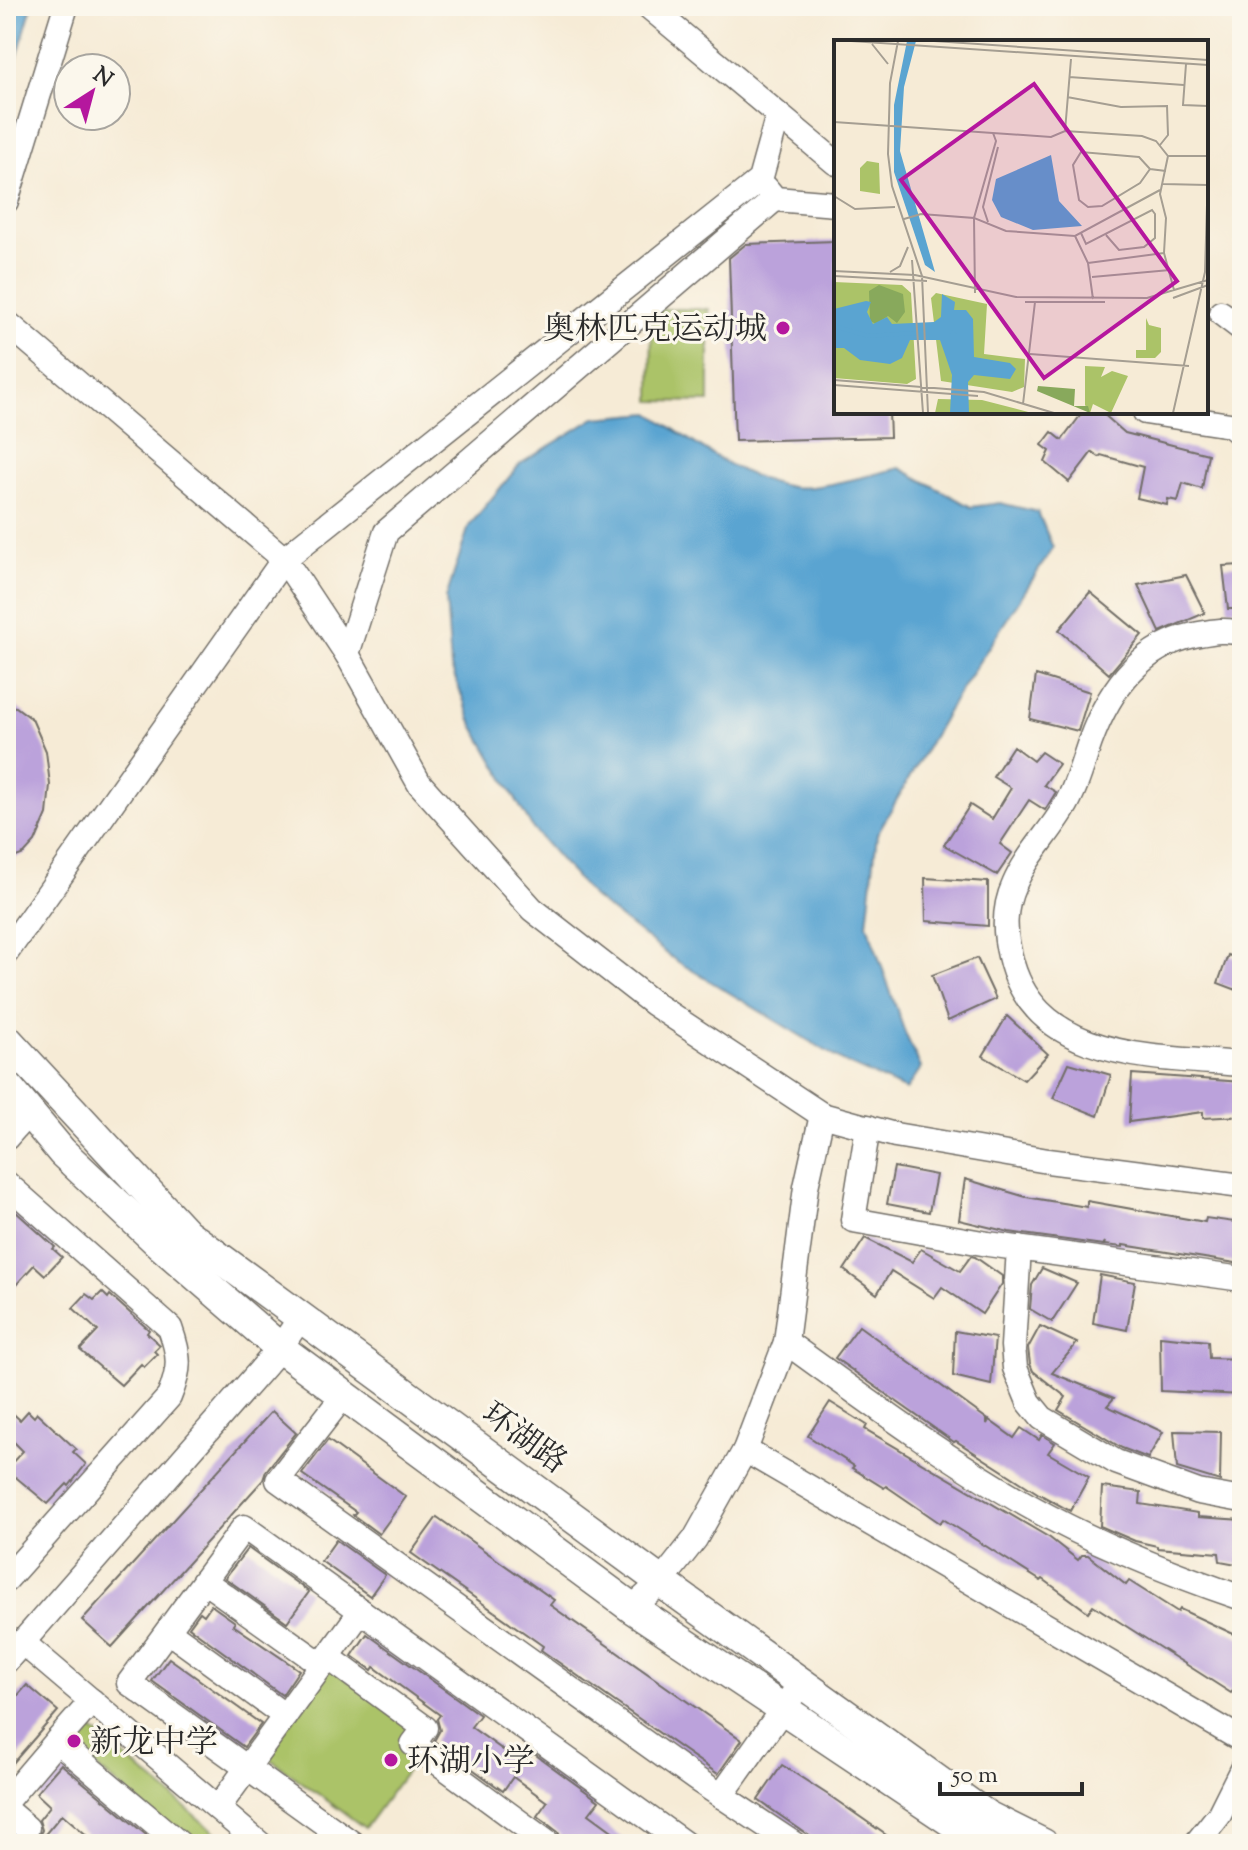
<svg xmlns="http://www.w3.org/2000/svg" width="1248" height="1850" font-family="'Sorts Mill Goudy','Noto Serif SC',serif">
<rect width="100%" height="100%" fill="#fbf7ec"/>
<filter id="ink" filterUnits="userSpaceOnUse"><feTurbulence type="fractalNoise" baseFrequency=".0125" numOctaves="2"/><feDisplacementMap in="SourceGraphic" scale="16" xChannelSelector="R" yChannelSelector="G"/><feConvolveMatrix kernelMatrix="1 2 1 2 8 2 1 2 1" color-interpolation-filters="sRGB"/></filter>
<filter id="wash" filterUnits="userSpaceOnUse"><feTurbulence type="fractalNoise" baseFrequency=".006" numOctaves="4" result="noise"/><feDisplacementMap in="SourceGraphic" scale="32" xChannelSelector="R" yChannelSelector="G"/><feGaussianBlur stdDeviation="1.8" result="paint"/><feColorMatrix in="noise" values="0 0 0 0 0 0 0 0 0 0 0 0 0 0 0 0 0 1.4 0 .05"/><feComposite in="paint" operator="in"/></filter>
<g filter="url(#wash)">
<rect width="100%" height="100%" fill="#f6ebd6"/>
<g fill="#abc368" stroke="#6b774a" stroke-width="2">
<polygon points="652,309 709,309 709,402 651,401"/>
<polygon points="330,1667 414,1728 420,1753 365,1828 266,1756"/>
<polygon points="82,1721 229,1844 189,1844 65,1741"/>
</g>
<g fill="#5aa4d1" stroke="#42687e" stroke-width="2">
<polygon points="6,6 32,6 6,95"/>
<path d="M650 413C692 441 740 479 791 487 816 491 873 474 900 468L971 507 1000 503 1038 512 1053 548 953 702 877 834 867 924 905 1033 921 1068 906 1090 846 1063 675 960 593 897 533 829 473 725 451 667 446 598 469 526 520 464 595 418Z"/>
</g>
<g id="blocks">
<g fill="#bba2db">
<polygon points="836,241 836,412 889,412 890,437 735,441 729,258 746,244"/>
<polygon points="1083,412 1101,412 1125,433 1208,454 1202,489 1183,483 1178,501 1168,499 1167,505 1137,498 1143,467 1101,455 1099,457 1092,452 1069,482 1045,462 1050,451 1042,445 1052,432 1062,440"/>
<polygon points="1242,565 1242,609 1228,609 1223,566"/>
<polygon points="1186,575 1205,613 1160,632 1138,585"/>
<polygon points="1090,592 1142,635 1109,674 1059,630"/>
<polygon points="1036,675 1090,692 1078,731 1030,719"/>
<polygon points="6,706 16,707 32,719 46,751 50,785 47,814 35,842 24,854 6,861"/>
<polygon points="1013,746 1033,761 1041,752 1059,764 1044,785 1056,792 1045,810 1029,800 1000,844 1012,853 997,875 944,845 970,805 992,819 1011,788 993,777"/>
<polygon points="925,878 988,882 988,926 926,921"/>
<polygon points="1228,955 1242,960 1242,992 1218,983"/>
<polygon points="977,958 996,999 948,1021 932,975"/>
<polygon points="1007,1016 1048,1054 1024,1080 983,1056"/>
<polygon points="1069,1063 1111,1075 1098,1116 1053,1098"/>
<polygon points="1132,1074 1242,1082 1242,1116 1203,1118 1203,1112 1129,1122"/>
<polygon points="894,1167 936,1175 929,1212 887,1204"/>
<polygon points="965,1179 1026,1197 1087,1207 1087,1201 1205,1222 1206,1218 1242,1223 1242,1264 1123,1245 1123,1247 1104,1245 1105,1242 1103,1245 1009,1232 959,1220"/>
<polygon points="6,1203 55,1247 53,1249 62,1257 45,1275 34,1265 6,1296"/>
<polygon points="865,1238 912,1262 921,1249 960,1271 971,1256 975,1257 1002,1276 1002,1284 982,1314 942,1287 934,1298 891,1271 877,1294 844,1270"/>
<polygon points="1042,1268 1077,1283 1052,1322 1030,1309 1032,1285"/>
<polygon points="1100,1275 1135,1282 1127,1330 1093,1323"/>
<polygon points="102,1292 108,1298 110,1295 149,1330 147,1333 160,1345 154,1351 157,1354 144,1367 141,1364 121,1385 80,1350 98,1331 73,1308 86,1294 94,1300"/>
<polygon points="859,1326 987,1419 987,1424 989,1420 1014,1438 1021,1428 1039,1440 1042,1435 1055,1443 1048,1453 1089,1477 1070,1511 1039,1494 956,1441 954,1442 835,1358"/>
<polygon points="1040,1326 1077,1343 1052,1373 1114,1398 1107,1406 1163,1432 1148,1458 1122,1448 1058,1410 1066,1397 1033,1371 1030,1364 1028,1348"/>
<polygon points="955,1331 995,1338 991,1385 953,1376"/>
<polygon points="1160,1336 1208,1341 1209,1358 1242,1359 1242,1395 1161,1391"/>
<polygon points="830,1402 867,1425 865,1429 1050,1538 1078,1560 1082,1555 1088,1555 1126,1585 1129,1581 1178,1612 1180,1609 1242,1638 1242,1681 1231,1693 1093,1605 1088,1612 1043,1579 1041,1581 943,1519 940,1523 886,1486 884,1488 852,1468 854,1466 808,1436"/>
<polygon points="6,1407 20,1420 28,1411 34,1417 37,1413 76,1449 73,1452 86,1464 69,1486 67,1484 48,1504 6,1469 23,1451 6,1434"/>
<polygon points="272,1411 296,1433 266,1471 263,1480 112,1647 82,1620"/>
<polygon points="1174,1431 1221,1432 1220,1481 1177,1468"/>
<polygon points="328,1440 406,1497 379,1534 353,1515 356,1512 302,1474"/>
<polygon points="1102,1487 1141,1492 1140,1504 1198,1513 1198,1517 1242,1520 1242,1565 1220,1561 1219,1553 1157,1548 1157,1546 1135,1541 1100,1526"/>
<polygon points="437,1517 554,1600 550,1605 742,1740 718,1774 541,1650 543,1646 411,1553"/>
<polygon points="336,1540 385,1575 370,1596 321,1561"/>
<polygon points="248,1548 309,1592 287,1622 225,1578"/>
<polygon points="211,1605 235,1622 233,1625 299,1670 282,1695 189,1627 200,1612 204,1615"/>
<polygon points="367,1634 480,1715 471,1727 524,1765 533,1753 599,1801 589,1814 630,1844 564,1844 558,1832 537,1816 547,1802 513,1777 503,1791 434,1741 440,1730 437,1719 440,1715 374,1667 372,1670 352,1656"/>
<polygon points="169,1658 261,1724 244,1747 152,1681"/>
<polygon points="27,1685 58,1711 6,1771 6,1709"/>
<polygon points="61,1764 157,1844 97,1844 62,1814 37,1844 21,1843 31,1842 39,1837 42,1830 39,1820 50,1806 36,1793"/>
<polygon points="782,1765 833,1798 899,1844 821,1844 758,1800"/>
</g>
</g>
</g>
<g filter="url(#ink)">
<use href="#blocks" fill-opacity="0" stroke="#726e67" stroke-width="2"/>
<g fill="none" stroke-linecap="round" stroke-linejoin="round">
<g stroke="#726e67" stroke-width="27">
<g id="minor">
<polyline points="648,6 836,163"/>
<polyline points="778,115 760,180 284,559 347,654 419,783 532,909 654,1004 822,1115 895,1135 1048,1161 1242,1186"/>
<polyline points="766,188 775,199 836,204"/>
<polyline points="6,201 66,6"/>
<polyline points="1221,313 1242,329"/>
<polyline points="6,322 284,559 6,953"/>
<polyline points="1145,412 1230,425 1242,435"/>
<path d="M1242 634C1227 628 1210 632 1194 635 1139 647 1108 692 1090 742 1082 765 1076 789 1063 810 1047 836 1026 857 1014 885 1003 909 1004 932 1010 956 1034 1062 1157 1057 1242 1064"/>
<polyline points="347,654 386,532 775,199"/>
<polyline points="868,1127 853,1220 988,1244 1242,1279"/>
<polyline points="6,1138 28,1113"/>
<path d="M6 1183 170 1328C180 1356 181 1368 169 1397L6 1580"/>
<polyline points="1019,1248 1013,1346 1015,1368 1029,1402 1042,1418 1116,1462 1198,1492 1242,1500"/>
<path d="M786 1342C865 1399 944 1458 1029 1506 1096 1544 1169 1573 1242 1598"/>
<polyline points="344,1395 278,1480 696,1779 794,1844"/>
<polyline points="745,1450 1242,1740"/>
<polyline points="204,1581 322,1665"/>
<polyline points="632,1608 661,1582 695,1539 745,1450 786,1342 806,1187 822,1115"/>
<polyline points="168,1631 285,1716"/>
<polyline points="22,1642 260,1844"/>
<polyline points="328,1657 425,1728 413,1744 549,1844"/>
<polyline points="6,1661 280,1348 301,1317"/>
<polyline points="57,1741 92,1701"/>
<polyline points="721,1796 801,1683"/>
<polyline points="6,1801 57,1741 180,1844"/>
<polyline points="218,1808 361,1611"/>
<polyline points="6,1810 27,1828"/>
<polyline points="353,1844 129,1683 244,1527 685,1844"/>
<polyline points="1196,1844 1219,1815 1242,1769"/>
</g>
</g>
<g stroke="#726e67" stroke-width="33">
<g id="major">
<polyline points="6,1039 186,1233 661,1582 970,1804 987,1816 1043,1844"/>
<polyline points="6,1085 62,1152 162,1246 280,1348 632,1608 985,1844"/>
</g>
</g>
<use href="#minor" stroke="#fff" stroke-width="24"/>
<use href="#major" stroke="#fff" stroke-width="30"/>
</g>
</g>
<g fill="#b5179e" stroke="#fbf7ec" stroke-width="3">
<circle cx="783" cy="328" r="8"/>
<circle cx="74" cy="1741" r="8"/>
<circle cx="391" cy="1760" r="8"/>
</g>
<g text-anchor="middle" stroke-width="6" stroke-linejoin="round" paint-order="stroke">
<g font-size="32" fill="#2b2b2b" stroke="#fbf7ec" text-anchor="start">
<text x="767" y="339" text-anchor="end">奥林匹克运动城</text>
<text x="90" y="1752">新龙中学</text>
<text x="407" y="1771">环湖小学</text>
</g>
<g font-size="32" fill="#2b2b2b" stroke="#fbf7ec">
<text transform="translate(525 1437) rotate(36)" y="11">环湖路</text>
</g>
</g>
<g transform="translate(834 40)">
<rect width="374" height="374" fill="#f6ebd6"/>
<path d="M33 121 45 123 46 154 26 151V128ZM0 242 68 245 77 253 82 339 73 344 0 338ZM102 253 153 264 150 314 191 319 190 347 178 352 107 341 97 258ZM312 278 315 285 327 288V312L321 318H302V310H312ZM251 326 271 327 267 337 278 331 294 336 277 373 259 364 256 373 251 365ZM104 359 148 360 198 373H101Z" fill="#abc368"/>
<path d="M45 245 69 254 71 272 63 283 54 276 42 284 36 281 35 251ZM204 346 241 349 240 366H254L256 373 203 351Z" fill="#88a95c"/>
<path d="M73 1H82L70 47 66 111 101 232 91 225 60 132V65ZM217 115 225 161 248 186 199 190 167 177 158 160 162 139ZM108 254 121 262 120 270H132L139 279 140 317 176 323 182 329 176 339 140 335 134 342 135 373H116L118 335 106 300H76L68 318 56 324 26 320 10 308H0V269L32 261 37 262 33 272 39 284 53 277 58 284 100 282 107 277Z" fill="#5aa4d1"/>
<path fill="none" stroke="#5aa4d1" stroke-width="4" d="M0 286 34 296 81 293M91 291H116L125 299V347"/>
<path fill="none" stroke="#a59e92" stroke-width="2" d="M17 1 374 25M64 1 56 43 54 114 58 146 88 236 94 373M100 1 374 20M38 4 54 24M352 24 349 65 374 66M235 37 350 45M233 57 287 67 333 66 334 95 326 105M0 82 217 97 231 91 308 96 322 101 334 116H374M231 91 237 19M159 93 162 101 140 178 172 191 241 196 326 150M334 116 326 154 332 178 330 213 340 250M316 129 306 143 268 166 254 167 245 160 239 125 247 112 305 117 316 129 332 131M329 144 374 145M0 156 21 169 61 167M70 179 87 174 140 178 141 253M154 182 149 167 164 107M247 193 252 204 318 170 321 174V198L310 207 285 210 272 195M241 196 254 223 259 259M78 220 89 373M254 223 330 213M0 231 81 235 182 257 313 258 374 240M56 232 66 226 74 207M0 236 93 241M258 237 336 230M339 258 374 245M191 262H271M196 314 355 326M0 340 150 352 220 373M0 345 144 356M189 364 201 262M339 373 371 232 374 131"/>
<path fill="#b5179e" fill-opacity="0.15" stroke="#b5179e" stroke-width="4" d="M200 44 343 241 210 338 67 140Z"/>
<rect width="374" height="374" fill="none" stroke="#2b2b2b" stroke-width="4"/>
</g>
<rect width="1248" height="1850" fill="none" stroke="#fbf7ec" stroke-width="32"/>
<g transform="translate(92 92) rotate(36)"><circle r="38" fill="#fbf7ec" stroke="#a8a59f" stroke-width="2"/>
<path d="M0-6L14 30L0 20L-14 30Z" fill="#b5179e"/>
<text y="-12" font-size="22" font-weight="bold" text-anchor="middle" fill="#2b2b2b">N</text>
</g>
<path d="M940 1782v12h142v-12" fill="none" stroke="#2b2b2b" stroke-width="4"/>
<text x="952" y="1782" font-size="24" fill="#2b2b2b" stroke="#fbf7ec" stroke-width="6" paint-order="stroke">50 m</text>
</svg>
